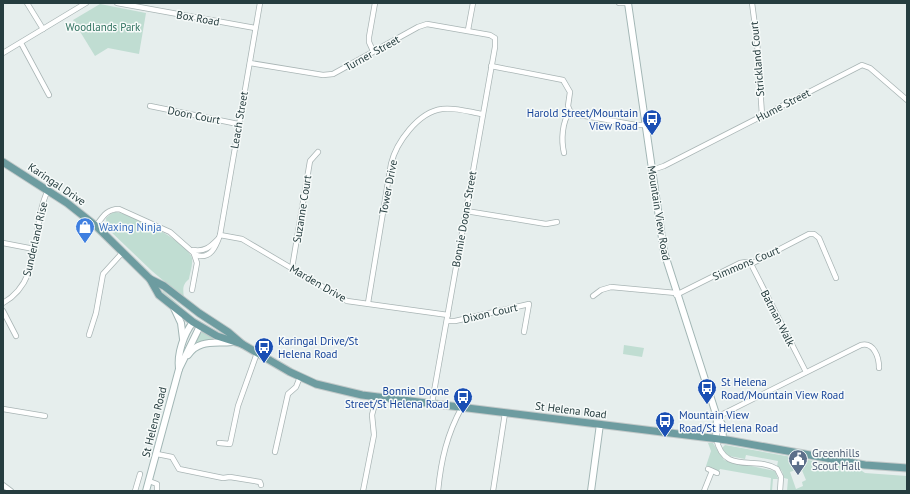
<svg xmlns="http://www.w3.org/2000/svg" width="910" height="494" font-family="'PT Sans',sans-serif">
<rect width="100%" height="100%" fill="#e6eeed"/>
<g fill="#c0ddd2" fill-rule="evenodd">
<polygon points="100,4 146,13 139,54 108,48 95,56 73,20"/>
<path d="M115 212C132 214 187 241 192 258 193 264 190 273 189 279 182 285 183 289 184 298L152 271 107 228 106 218 112 213Z"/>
<polygon points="163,291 193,317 162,292"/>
<polygon points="202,332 217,340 194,345 194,342"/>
<polygon points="624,345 644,348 642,357 623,354"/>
<polygon points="708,443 713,443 724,460 775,471 778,479 773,479 772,491 770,491 771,478 720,469 719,471 706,466 711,451"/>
<path d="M725 445 859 469 865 473 907 476V491H787L788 479 784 478 782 471 777 466 778 461 746 455 745 459 729 456 724 453 722 448ZM801 468 806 480 802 482 803 486 796 489 790 472Z"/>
</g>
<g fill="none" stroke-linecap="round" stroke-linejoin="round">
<g stroke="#a9b5b5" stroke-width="6">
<g id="street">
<polyline points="27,3 43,29"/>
<polyline points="117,3 255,28"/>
<polyline points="619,3 628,3"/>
<polyline points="752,3 757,41 762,115"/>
<polyline points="468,30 473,3"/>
<polyline points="21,43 49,95"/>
<polyline points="373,51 369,42 369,37 375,3"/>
<polyline points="3,53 86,3"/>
<polyline points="250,63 323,75 333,74 418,27 427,24 490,35 495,38 495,47 432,403"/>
<polyline points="491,66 563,80 570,92 568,106 570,111"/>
<polyline points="150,106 238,124"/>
<polyline points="570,111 574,114 636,125 646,125"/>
<path d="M564 153C561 140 562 122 570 111"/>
<polyline points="652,170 664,166 862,65 870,68 907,100"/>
<polyline points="466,211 546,224 557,222"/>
<path d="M96 226C103 216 107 209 119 209L170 232 196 255C211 260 216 246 220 235L260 3"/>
<polyline points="220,235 242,239 347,301 448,315"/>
<polyline points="3,243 34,249"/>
<path d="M193 250C205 252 210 247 218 239"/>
<polyline points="751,264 806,372"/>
<polyline points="292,268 310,161 318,152"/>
<polyline points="192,290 197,263 194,254"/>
<polyline points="676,295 740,263 746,262 751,264 809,234 814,234 819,238 836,278"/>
<polyline points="593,296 601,290 611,287 676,293"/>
<path d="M3 303C44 280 30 227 48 190"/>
<path d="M368 303 391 164C396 143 418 112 442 109 454 107 470 112 482 114"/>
<polyline points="3,311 16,336"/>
<polyline points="447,321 455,321 529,304 524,332"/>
<polyline points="89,335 96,313 103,274 123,252"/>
<polyline points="3,409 45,416"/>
<path d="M717 417 861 345C874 342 879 357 879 368"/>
<path d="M716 438C724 476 755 455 777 469L781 477 780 491"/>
<polyline points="219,443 230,444 238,406 257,353"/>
<polyline points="275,452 288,394 296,387 300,377"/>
<polyline points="157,454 172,457 179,469 223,478 230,477 260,482 261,485"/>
<polyline points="708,469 717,473"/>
<polyline points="149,481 157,484 157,491"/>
<polyline points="3,485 11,491"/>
<polyline points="135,491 140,474"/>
<polyline points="363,491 374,435 372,415 377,396"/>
<path d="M438 491C441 460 447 434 462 407"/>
<polyline points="493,491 505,413"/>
<polyline points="704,491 712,471"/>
</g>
</g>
<g stroke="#a2b6b5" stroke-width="8">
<g id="secondary">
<polyline points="628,3 664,252 717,417 722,424 723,439"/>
<polyline points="174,308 181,323 183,339"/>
<path d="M188 355C199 339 215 344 232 342"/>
<path d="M179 369C177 353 184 334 193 322"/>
<polyline points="716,438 717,417"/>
<polyline points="146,491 179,369 200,326"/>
<polyline points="591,491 600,424"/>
</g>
</g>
<g stroke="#c2c9c9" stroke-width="9">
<g id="primary">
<polyline points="3,162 67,203 96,226 150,279 164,286 199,313 228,332 242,344"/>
<polyline points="150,279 159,295 193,322 217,336 242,344 290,372 316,384 362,395 727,440 865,465 907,468"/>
</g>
</g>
<use href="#street" stroke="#fff" stroke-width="4.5"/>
<use href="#secondary" stroke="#fff" stroke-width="6"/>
<use href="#primary" stroke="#6d9ca0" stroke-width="7"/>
</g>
<defs>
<g id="bus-pin" transform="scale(1)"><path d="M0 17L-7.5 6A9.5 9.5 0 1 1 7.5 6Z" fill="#1a4fb4" stroke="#f6faf9"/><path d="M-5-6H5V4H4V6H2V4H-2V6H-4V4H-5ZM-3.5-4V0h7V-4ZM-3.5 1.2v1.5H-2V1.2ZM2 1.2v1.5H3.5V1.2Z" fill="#fff"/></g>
<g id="shop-pin" transform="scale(1)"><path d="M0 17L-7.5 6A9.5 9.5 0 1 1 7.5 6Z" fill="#3f7fe0" stroke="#f6faf9"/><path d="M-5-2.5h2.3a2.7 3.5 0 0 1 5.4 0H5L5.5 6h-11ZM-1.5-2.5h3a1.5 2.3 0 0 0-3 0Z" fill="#fff"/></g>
<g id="civic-pin" transform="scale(1)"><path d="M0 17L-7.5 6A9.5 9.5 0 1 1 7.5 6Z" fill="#5c6f8a" stroke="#f6faf9"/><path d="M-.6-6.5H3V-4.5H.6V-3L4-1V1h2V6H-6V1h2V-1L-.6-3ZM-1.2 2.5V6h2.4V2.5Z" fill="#fff"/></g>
</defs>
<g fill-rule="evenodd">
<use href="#bus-pin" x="652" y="119"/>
<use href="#shop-pin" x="85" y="227"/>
<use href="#bus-pin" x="264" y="347"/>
<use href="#bus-pin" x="707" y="388"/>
<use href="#bus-pin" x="463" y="397"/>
<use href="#bus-pin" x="665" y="421"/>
<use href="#civic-pin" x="798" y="459"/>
</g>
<g text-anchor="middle" stroke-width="3" stroke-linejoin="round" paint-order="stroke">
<g font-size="11" fill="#263d3f" stroke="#f6faf9">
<text transform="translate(198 18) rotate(10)" y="4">Box Road</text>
<text transform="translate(372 53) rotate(-29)" y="4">Turner Street</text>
<text transform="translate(757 59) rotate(-95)" y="4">Strickland Court</text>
<text transform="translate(783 105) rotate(-27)" y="4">Hume Street</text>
<text transform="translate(194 115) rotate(11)" y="4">Doon Court</text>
<text transform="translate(239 120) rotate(-80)" y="4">Leach Street</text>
<text transform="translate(57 184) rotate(34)" y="4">Karingal Drive</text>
<text transform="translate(388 187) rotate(-79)" y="4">Tower Drive</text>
<text transform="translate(302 209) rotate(-81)" y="4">Suzanne Court</text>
<text transform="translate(659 213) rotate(81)" y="4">Mountain View Road</text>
<text transform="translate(464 219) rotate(-80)" y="4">Bonnie Doone Street</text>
<text transform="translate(35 239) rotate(-77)" y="4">Sunderland Rise</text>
<text transform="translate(746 263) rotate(-23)" y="4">Simmons Court</text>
<text transform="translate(318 283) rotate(30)" y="4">Marden Drive</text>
<text transform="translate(490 313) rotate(-13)" y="4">Dixon Court</text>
<text transform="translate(778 318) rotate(63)" y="4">Batman Walk</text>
<text transform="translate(571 410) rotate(7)" y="4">St Helena Road</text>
<text transform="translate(154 422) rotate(-76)" y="4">St Helena Road</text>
</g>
<g font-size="11" fill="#327361" stroke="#f6faf9">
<text x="103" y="31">Woodlands Park</text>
</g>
<g font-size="11" fill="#164399" stroke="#f6faf9" text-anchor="start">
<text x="638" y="117" text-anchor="end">Harold Street/Mountain<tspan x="638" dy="13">View Road</tspan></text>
<text x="278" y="345">Karingal Drive/St<tspan x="278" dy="13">Helena Road</tspan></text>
<text x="721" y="386">St Helena<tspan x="721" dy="13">Road/Mountain View Road</tspan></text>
<text x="449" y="395" text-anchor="end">Bonnie Doone<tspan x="449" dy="13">Street/St Helena Road</tspan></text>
<text x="679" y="419">Mountain View<tspan x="679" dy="13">Road/St Helena Road</tspan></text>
</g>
<g font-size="11" fill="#366cbe" stroke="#f6faf9" text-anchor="start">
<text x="99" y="231">Waxing Ninja</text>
</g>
<g font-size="11" fill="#4e5e75" stroke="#f6faf9" text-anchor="start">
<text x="812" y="457">Greenhills<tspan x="812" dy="13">Scout Hall</tspan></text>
</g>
</g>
<rect width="910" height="494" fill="none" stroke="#263d3f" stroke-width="8"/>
</svg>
